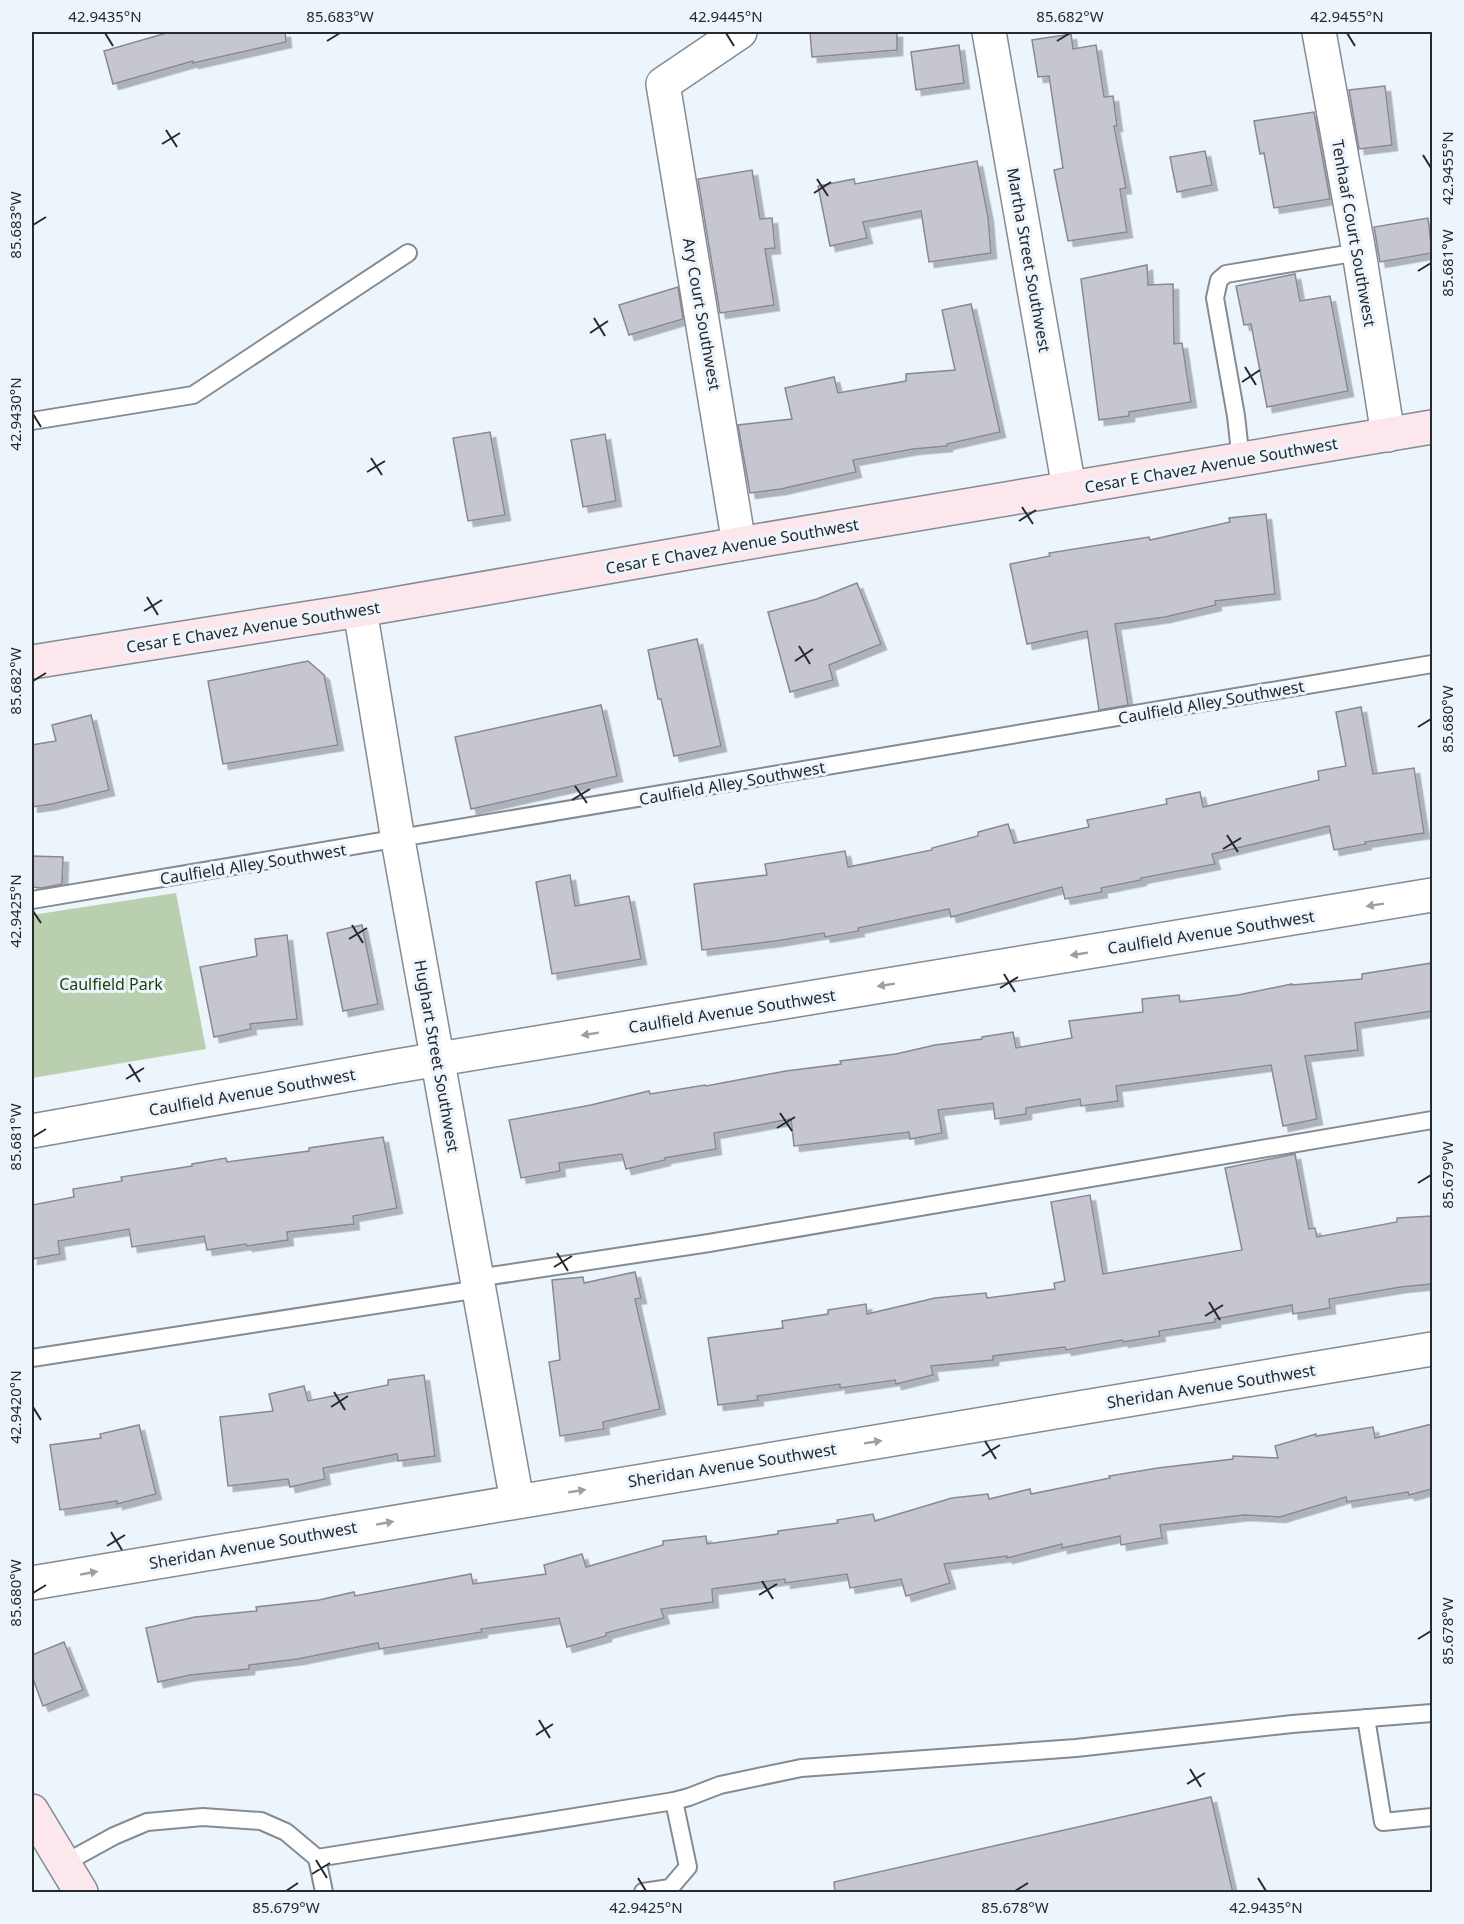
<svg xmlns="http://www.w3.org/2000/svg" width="1464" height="1924" font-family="'Noto Sans',sans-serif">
<defs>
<filter id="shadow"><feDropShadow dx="5.5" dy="5.5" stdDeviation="0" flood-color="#0004"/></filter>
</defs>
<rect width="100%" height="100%" fill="#ecf4fc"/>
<polygon fill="#bacfad" points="176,893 206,1049 32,1078 32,915"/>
<g fill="#c6c6d0" stroke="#888992" stroke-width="1.5" filter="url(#shadow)">
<polygon points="170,32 285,32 286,42 193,63 193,61 113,84 104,51"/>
<polygon points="810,32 897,32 897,50 812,57"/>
<polygon points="1071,34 1073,49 1096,45 1104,97 1113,96 1117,126 1114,126 1126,188 1120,189 1127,232 1068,241 1054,170 1063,168 1049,76 1038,77 1032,40"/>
<polygon points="959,45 964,83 916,90 911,52"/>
<polygon points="1385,86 1392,145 1359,149 1349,90"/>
<polygon points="1314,112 1330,199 1274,208 1264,153 1260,154 1254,121"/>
<polygon points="1205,151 1212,185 1177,192 1170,157"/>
<polygon points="977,161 988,217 991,253 929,262 921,211 863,222 867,238 830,246 818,186 854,179 855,184"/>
<polygon points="752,170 760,219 772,218 775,248 765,249 774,305 720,313 698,179"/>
<polygon points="1428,218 1432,253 1380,262 1374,227"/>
<polygon points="1147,265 1148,285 1173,284 1174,344 1182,343 1191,402 1129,412 1129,416 1099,420 1081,279"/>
<polygon points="1295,274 1300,301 1330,296 1348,391 1267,407 1251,324 1244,325 1236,286"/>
<polygon points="678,287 683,319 629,335 619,305"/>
<polygon points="971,304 1000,432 947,444 947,446 913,449 853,460 856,472 781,489 750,493 738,425 792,419 785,388 834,377 838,393 906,381 906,374 955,370 942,310"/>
<polygon points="490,432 505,515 468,521 453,438"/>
<polygon points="605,434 616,501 583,507 571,440"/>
<polygon points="1266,514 1275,594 1215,601 1216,605 1165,617 1115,624 1128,705 1099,710 1087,631 1027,644 1010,564 1050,556 1049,553 1149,537 1150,540 1230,522 1229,518"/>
<polygon points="857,583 881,644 829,665 833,680 790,692 768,612 817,599"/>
<polygon points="697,639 721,746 674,756 661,699 658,699 648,650"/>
<polygon points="308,661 324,675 338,745 223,764 208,681"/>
<polygon points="601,705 617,776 471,809 455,737"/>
<polygon points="1361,707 1373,774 1414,768 1424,833 1365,842 1366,844 1334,850 1329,826 1212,854 1215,864 1141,878 1141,880 1101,888 1102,892 1065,899 1062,887 951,917 949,909 858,928 859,931 825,937 824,933 776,941 702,950 694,884 767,875 765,864 845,851 848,867 932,850 932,848 978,836 978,832 1008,824 1014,843 1089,827 1087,820 1167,804 1166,799 1200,792 1203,807 1319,780 1318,771 1346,766 1336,712"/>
<polygon points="91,715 109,790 52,804 32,807 32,745 56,741 52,725"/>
<polygon points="32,856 63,857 62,884 42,888 32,887"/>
<polygon points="570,875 575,906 629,896 641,959 552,974 536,882"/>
<polygon points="362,925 378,1004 343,1011 327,933"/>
<polygon points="287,935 297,1019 250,1024 251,1029 214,1037 200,967 257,956 255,939"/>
<polygon points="1432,963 1432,1011 1355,1023 1358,1050 1305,1056 1317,1119 1283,1126 1271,1065 1116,1086 1118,1101 1081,1106 1080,1099 1026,1108 1026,1114 995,1119 993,1103 938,1110 942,1133 910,1139 909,1132 794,1146 791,1119 714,1133 716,1149 665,1158 665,1160 626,1169 622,1154 559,1163 560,1171 521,1178 509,1120 591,1105 649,1091 650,1094 705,1085 706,1086 786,1071 841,1064 840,1061 896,1054 935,1045 982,1039 982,1037 1013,1032 1016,1048 1072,1038 1069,1021 1143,1012 1142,999 1179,995 1180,1002 1238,995 1292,984 1292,985 1362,979 1362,974"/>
<polygon points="383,1137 397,1208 353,1216 354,1224 287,1232 288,1240 247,1246 246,1244 207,1250 204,1236 132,1247 129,1229 58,1241 60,1254 32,1259 32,1205 74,1197 73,1189 122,1181 121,1177 192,1166 192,1164 226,1158 227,1162 309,1151 309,1148"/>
<polygon points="1295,1154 1309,1229 1315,1228 1317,1237 1397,1222 1397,1218 1432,1216 1432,1284 1401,1287 1329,1299 1330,1308 1293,1314 1292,1305 1215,1319 1215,1322 1159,1331 1160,1336 1123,1342 1122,1340 1066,1350 1065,1347 993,1356 993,1360 931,1366 933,1375 896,1384 895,1380 840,1388 840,1384 757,1396 758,1400 718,1405 708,1338 783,1328 782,1321 828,1314 828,1310 866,1304 867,1314 935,1298 986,1293 987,1298 1055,1289 1054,1283 1065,1281 1051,1202 1090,1195 1103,1274 1242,1250 1225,1168"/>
<polygon points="635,1272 641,1298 635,1299 660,1409 603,1422 604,1429 560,1436 549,1362 560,1360 552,1280 583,1277 584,1283"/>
<polygon points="424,1375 435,1456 398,1461 397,1454 323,1468 325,1479 290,1487 288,1479 228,1486 220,1417 273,1411 269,1394 304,1386 308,1401 388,1385 388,1380"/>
<polygon points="1432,1424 1432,1489 1409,1495 1408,1492 1347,1502 1346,1497 1280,1517 1244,1515 1160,1525 1162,1538 1121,1545 1120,1536 1062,1548 1062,1544 1007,1558 1007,1556 944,1564 950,1583 906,1596 901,1579 850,1588 847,1574 785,1583 785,1579 712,1589 713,1602 661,1609 664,1618 606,1633 606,1636 567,1647 559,1618 481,1629 482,1632 379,1649 378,1643 298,1659 249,1665 249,1669 190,1675 158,1682 146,1628 195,1617 257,1611 256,1607 319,1600 354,1592 355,1596 471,1574 473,1584 546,1574 544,1565 582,1554 586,1567 663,1545 663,1541 706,1536 707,1544 778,1534 778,1531 838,1523 837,1520 873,1514 875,1521 952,1498 988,1494 989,1499 1030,1489 1031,1494 1110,1478 1109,1476 1158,1468 1233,1459 1233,1456 1278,1458 1275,1446 1316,1434 1316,1436 1373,1427 1375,1438"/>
<polygon points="139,1425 156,1494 117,1504 117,1501 60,1510 50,1445 101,1438 100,1434"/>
<polygon points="64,1642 83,1690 43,1706 32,1676 32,1655"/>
<polygon points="1211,1797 1233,1893 835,1893 834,1882"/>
</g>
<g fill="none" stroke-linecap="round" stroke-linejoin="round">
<g stroke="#848b92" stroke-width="20">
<g id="lane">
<polyline points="32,421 193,395 408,253"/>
<polyline points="1241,461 1236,416 1215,298 1219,280 1226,274 1359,252"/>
<polyline points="32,900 1432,664"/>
<polyline points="477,1278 709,1243 1432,1120"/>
<polyline points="32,1358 479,1289"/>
<polyline points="1366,1718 1383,1822 1432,1817"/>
<polyline points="317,1858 324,1892"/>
<polyline points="63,1864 114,1836 147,1822 203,1817 261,1821 286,1832 317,1858 674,1801 689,1797 720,1785 801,1768 1076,1748 1292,1724 1432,1713"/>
<polyline points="643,1892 670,1888 688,1867 674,1801"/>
</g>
</g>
<g stroke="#848b92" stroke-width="36">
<g id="street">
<polyline points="989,32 1069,488"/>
<polyline points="1319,32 1359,252 1388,435"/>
<polyline points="739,544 663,84 740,32"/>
<polyline points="360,610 398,840 517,1501"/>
<polyline points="32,1131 397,1066 1432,895"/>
<polyline points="32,1583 1432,1349"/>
</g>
</g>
<g stroke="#848b92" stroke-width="36">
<g id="secondary">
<polyline points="32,662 360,610 739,544 1432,427"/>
<polyline points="32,1811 81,1892"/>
</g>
</g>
<use href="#lane" stroke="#fff" stroke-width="16"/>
<use href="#street" stroke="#fff" stroke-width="33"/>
<use href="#secondary" stroke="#fce8ec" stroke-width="33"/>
</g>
<defs><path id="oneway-solid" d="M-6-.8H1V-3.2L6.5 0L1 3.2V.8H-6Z" transform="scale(1.5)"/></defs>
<g fill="#9e9fa0">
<use href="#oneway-solid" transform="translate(1375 905) rotate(171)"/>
<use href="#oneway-solid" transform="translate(1079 954) rotate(171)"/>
<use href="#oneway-solid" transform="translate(886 985) rotate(171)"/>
<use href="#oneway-solid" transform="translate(590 1034) rotate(171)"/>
<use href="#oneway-solid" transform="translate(873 1442) rotate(-9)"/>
<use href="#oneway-solid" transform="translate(577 1491) rotate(-9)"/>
<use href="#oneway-solid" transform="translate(385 1523) rotate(-10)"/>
<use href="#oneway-solid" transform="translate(89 1573) rotate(-10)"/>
</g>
<path fill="none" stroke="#272a2d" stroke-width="2" d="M105 33 113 46M726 33 734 46M1347 33 1355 46M327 41 340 33M1057 41 1070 33M166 130 177 147M162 144 180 133M1423 155 1431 168M817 179 828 196M814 193 831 182M33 225 46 217M1418 271 1431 263M594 318 605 336M590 333 608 321M1245 367 1256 385M1242 382 1260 370M33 414 41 427M371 458 382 475M367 472 385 461M1022 507 1033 524M1019 521 1036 510M147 597 158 615M144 611 162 600M799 646 810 664M795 661 813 649M33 681 46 673M1418 727 1431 719M575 786 587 803M572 800 590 789M1227 835 1238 852M1223 849 1241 838M33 911 41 923M352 925 363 943M349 939 367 928M1004 974 1015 992M1000 988 1018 977M129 1064 140 1082M126 1079 144 1068M780 1113 792 1131M777 1128 795 1117M33 1137 46 1129M1418 1183 1431 1175M557 1253 568 1271M554 1267 572 1256M1209 1302 1220 1320M1205 1316 1223 1305M334 1392 345 1410M33 1407 41 1420M331 1407 348 1396M985 1441 996 1459M982 1456 1000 1445M111 1532 122 1550M107 1546 125 1535M762 1581 773 1599M33 1593 46 1585M759 1595 777 1584M1418 1639 1431 1631M539 1720 550 1738M536 1735 553 1724M1190 1769 1201 1787M1187 1784 1205 1773M316 1860 327 1878M312 1874 330 1863M638 1878 646 1891M1258 1878 1266 1891M286 1891 298 1883M1015 1891 1028 1883"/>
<g text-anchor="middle" stroke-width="6" stroke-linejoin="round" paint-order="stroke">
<g font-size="16" fill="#272a2d" stroke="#ecf4fc">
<text transform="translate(1354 233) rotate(80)" y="6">Tenhaaf Court Southwest</text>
<text transform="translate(1029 260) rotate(80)" y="6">Martha Street Southwest</text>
<text transform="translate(702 314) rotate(80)" y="6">Ary Court Southwest</text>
<text transform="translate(1211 465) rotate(-10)" y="6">Cesar E Chavez Avenue Southwest</text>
<text transform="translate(732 546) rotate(-10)" y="6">Cesar E Chavez Avenue Southwest</text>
<text transform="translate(253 627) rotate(-9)" y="6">Cesar E Chavez Avenue Southwest</text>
<text transform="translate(1211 702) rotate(-10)" y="6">Caulfield Alley Southwest</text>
<text transform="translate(732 783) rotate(-10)" y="6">Caulfield Alley Southwest</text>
<text transform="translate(253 864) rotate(-9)" y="6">Caulfield Alley Southwest</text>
<text transform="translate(1211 932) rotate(-9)" y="6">Caulfield Avenue Southwest</text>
<text transform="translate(732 1011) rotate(-9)" y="6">Caulfield Avenue Southwest</text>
<text transform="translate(437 1056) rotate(80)" y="6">Hughart Street Southwest</text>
<text transform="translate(252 1092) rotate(-10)" y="6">Caulfield Avenue Southwest</text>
<text transform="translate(1211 1386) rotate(-9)" y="6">Sheridan Avenue Southwest</text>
<text transform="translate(732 1465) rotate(-9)" y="6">Sheridan Avenue Southwest</text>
<text transform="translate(253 1545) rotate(-10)" y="6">Sheridan Avenue Southwest</text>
</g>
<g font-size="16" fill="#223f09" stroke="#ecf4fc">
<text x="111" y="990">Caulfield Park</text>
</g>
</g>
<rect width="1464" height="1924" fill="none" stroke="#ecf4fc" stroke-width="66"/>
<rect x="33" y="33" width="1398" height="1858" fill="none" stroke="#272a2d" stroke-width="2"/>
<g font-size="15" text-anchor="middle" fill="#272a2d">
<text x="105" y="22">42.9435°N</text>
<text x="340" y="22">85.683°W</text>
<text x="726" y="22">42.9445°N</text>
<text x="1070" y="22">85.682°W</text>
<text x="1347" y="22">42.9455°N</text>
<text transform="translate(1448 168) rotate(-90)" y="5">42.9455°N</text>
<text transform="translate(16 225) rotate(-90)" y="5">85.683°W</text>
<text transform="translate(1448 263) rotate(-90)" y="5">85.681°W</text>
<text transform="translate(16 414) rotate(-90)" y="5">42.9430°N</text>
<text transform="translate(16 681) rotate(-90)" y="5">85.682°W</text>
<text transform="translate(1448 719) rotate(-90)" y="5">85.680°W</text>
<text transform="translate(16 911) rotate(-90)" y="5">42.9425°N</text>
<text transform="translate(16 1137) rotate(-90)" y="5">85.681°W</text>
<text transform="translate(1448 1175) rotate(-90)" y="5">85.679°W</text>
<text transform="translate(16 1407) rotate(-90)" y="5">42.9420°N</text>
<text transform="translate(16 1593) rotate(-90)" y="5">85.680°W</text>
<text transform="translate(1448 1631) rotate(-90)" y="5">85.678°W</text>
<text x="286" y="1913">85.679°W</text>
<text x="646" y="1913">42.9425°N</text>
<text x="1015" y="1913">85.678°W</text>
<text x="1266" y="1913">42.9435°N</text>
</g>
</svg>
